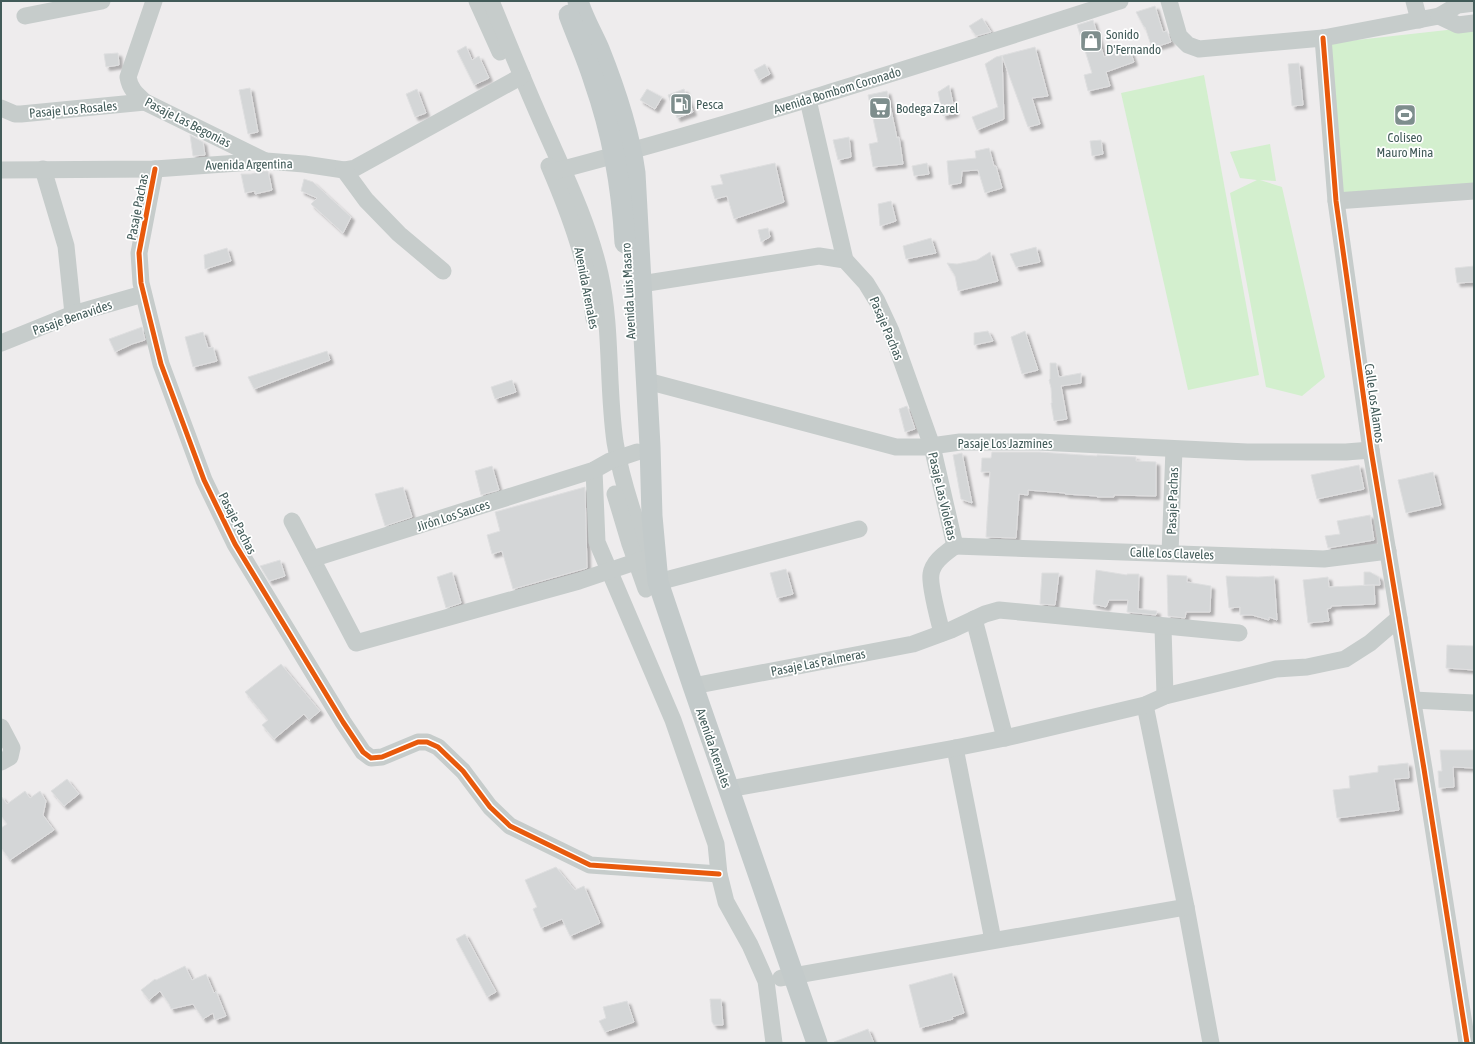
<svg xmlns="http://www.w3.org/2000/svg" width="1475" height="1044" font-family="'Asap Condensed',sans-serif">
<defs>
<filter id="shadow"><feDropShadow dx="3.5" dy="3.5" stdDeviation="1" flood-color="#0004"/></filter>
</defs>
<rect width="100%" height="100%" fill="#eeeced"/>
<g fill="#d3efce">
<polygon points="1474,27 1474,188 1341,197 1330,43"/>
<polygon points="1204,75 1259,375 1188,390 1121,93"/>
<polygon points="1270,144 1276,181 1260,180 1282,187 1325,377 1302,396 1266,387 1230,193 1257,180 1240,178 1230,152"/>
</g>
<g fill="#d4d6d7" stroke="#dfdfe0" filter="url(#shadow)">
<polygon points="1155,6 1163,32 1167,31 1171,42 1152,48 1145,27 1144,27 1136,12"/>
<polygon points="982,18 991,32 976,36 969,26"/>
<polygon points="1093,20 1104,57 1129,48 1134,62 1106,72 1110,86 1088,91 1084,75 1092,73 1077,25"/>
<polygon points="466,46 472,60 479,56 489,78 474,85 457,51"/>
<polygon points="1035,47 1048,96 1032,98 1040,124 1028,127 1002,56 1004,119 977,130 972,117 998,107 985,64 996,57"/>
<polygon points="118,53 119,65 106,67 104,54"/>
<polygon points="1299,63 1303,105 1292,106 1288,64"/>
<polygon points="765,64 770,74 759,80 754,70"/>
<polygon points="949,85 955,113 943,116 938,92"/>
<polygon points="250,88 258,132 248,134 239,90"/>
<polygon points="417,89 426,113 415,117 406,94"/>
<polygon points="647,89 662,97 655,109 640,100"/>
<polygon points="684,89 693,112 677,118 668,95"/>
<polygon points="887,91 897,138 899,137 903,164 873,167 869,144 878,142 868,95"/>
<polygon points="190,135 203,142 205,155 193,156"/>
<polygon points="849,137 851,157 838,160 833,140"/>
<polygon points="1101,140 1103,154 1092,156 1090,141"/>
<polygon points="989,148 994,166 996,166 1002,188 985,193 978,170 962,171 961,183 949,185 947,161 976,158 975,151"/>
<polygon points="775,163 784,202 734,219 727,196 715,199 711,186 723,184 720,175"/>
<polygon points="927,163 929,174 914,176 912,166"/>
<polygon points="263,171 268,171 272,190 255,194 255,191 245,193 241,174 251,174"/>
<polygon points="304,179 313,182 351,217 343,233 311,204 317,198 301,191"/>
<polygon points="891,201 896,221 880,226 878,204"/>
<polygon points="768,228 770,237 761,242 758,230"/>
<polygon points="931,238 936,253 906,259 903,246"/>
<polygon points="1036,247 1040,262 1016,267 1010,254"/>
<polygon points="227,248 231,261 205,269 204,255"/>
<polygon points="990,252 998,281 958,291 955,276 947,263 957,264 977,260"/>
<polygon points="1474,266 1474,282 1457,283 1455,268"/>
<polygon points="142,327 145,340 132,344 115,352 109,339"/>
<polygon points="988,331 993,341 974,345 974,333"/>
<polygon points="1025,331 1038,370 1022,374 1011,337"/>
<polygon points="203,332 208,348 213,347 217,361 193,367 185,337"/>
<polygon points="327,351 330,360 254,389 248,377"/>
<polygon points="1050,363 1056,363 1059,377 1081,373 1081,383 1061,386 1067,419 1054,421 1051,403 1052,403 1051,388 1049,380 1050,379"/>
<polygon points="512,380 516,392 495,399 491,387"/>
<polygon points="907,406 915,429 905,432 899,409"/>
<polygon points="992,452 1039,452 1097,456 1097,455 1114,456 1136,457 1136,461 1156,462 1156,496 1114,495 1114,497 1097,497 1097,496 1065,494 1065,493 1028,490 1028,495 1019,494 1016,538 986,537 990,472 981,472 982,458 991,458"/>
<polygon points="962,453 972,503 961,499 953,455"/>
<polygon points="1359,465 1364,489 1317,499 1311,475"/>
<polygon points="492,466 499,490 481,495 475,471"/>
<polygon points="1433,472 1441,505 1406,513 1398,480"/>
<polygon points="403,487 412,517 385,526 375,494"/>
<polygon points="585,487 587,568 513,589 502,551 492,554 487,535 500,531 495,512"/>
<polygon points="1370,515 1374,540 1328,548 1325,536 1340,534 1337,521"/>
<polygon points="280,560 285,576 269,581 260,566"/>
<polygon points="786,569 793,594 777,598 770,573"/>
<polygon points="1096,570 1127,575 1127,574 1139,574 1138,609 1157,611 1156,615 1127,612 1128,600 1109,600 1106,607 1093,604"/>
<polygon points="452,572 461,603 446,608 437,577"/>
<polygon points="1364,572 1370,572 1379,577 1380,585 1364,585"/>
<polygon points="1042,573 1059,573 1055,605 1040,604"/>
<polygon points="1167,575 1187,576 1187,582 1211,586 1210,612 1186,612 1185,618 1168,616"/>
<polygon points="1226,576 1258,577 1274,576 1277,620 1269,617 1269,620 1252,615 1240,615 1240,607 1229,608"/>
<polygon points="1328,577 1329,587 1374,585 1375,604 1331,606 1331,608 1327,609 1329,621 1308,623 1303,580"/>
<polygon points="1447,645 1474,646 1474,670 1446,668"/>
<polygon points="281,664 320,711 309,720 304,714 274,739 262,725 268,720 245,692"/>
<polygon points="1440,750 1474,750 1474,768 1453,767 1454,787 1439,788 1438,771 1442,771"/>
<polygon points="1408,763 1409,778 1394,779 1399,810 1337,818 1333,790 1350,788 1349,776 1378,772 1378,766"/>
<polygon points="67,779 79,794 64,806 51,791"/>
<polygon points="25,791 30,798 40,791 46,801 43,815 54,830 10,860 1,848 1,828 7,824 1,816 1,796 7,804"/>
<polygon points="556,867 575,890 584,886 600,923 570,936 562,919 541,928 533,909 537,907 525,880"/>
<polygon points="465,934 496,992 487,997 456,939"/>
<polygon points="185,966 192,980 206,974 214,993 216,991 226,1016 215,1020 213,1013 203,1019 193,1004 171,1009 169,1004 160,991 149,1000 141,990 155,979 156,980"/>
<polygon points="952,973 964,1013 952,1017 953,1019 920,1028 909,985"/>
<polygon points="710,999 721,999 723,1025 714,1025 712,1022"/>
<polygon points="627,1001 634,1022 605,1032 599,1021 606,1018 603,1007"/>
<polygon points="868,1029 874,1043 835,1043 834,1042"/>
</g>
<g fill="none" stroke-linecap="round" stroke-linejoin="round">
<g stroke="#c6cccb" stroke-width="17">
<path d="M154 1 128 77C130 89 136 94 145 102L265 161"/>
<polyline points="477,1 500,52"/>
<path d="M491 1C509 45 527 90 547 134 567 179 589 225 600 274 612 329 607 386 615 442 623 490 641 536 658 582L859 529"/>
<polyline points="1169,1 1179,36 1188,45 1199,49 1323,38 1439,16 1458,5 1474,3"/>
<polyline points="1414,1 1419,20"/>
<polyline points="25,16 102,1"/>
<polyline points="1439,16 1458,25 1474,23"/>
<polyline points="1323,38 1336,201 1371,450 1424,769 1467,1043"/>
<polyline points="808,100 845,260 866,283 877,301 891,331 932,446 955,546"/>
<polyline points="1,108 15,114 21,114 145,102"/>
<path d="M549 166C570 215 589 266 594 319"/>
<polyline points="43,169 66,246 73,314"/>
<polyline points="155,169 139,253 141,283 161,364 204,480 235,544 343,722 363,752 371,758 382,757 418,742 427,742 438,747 463,771 490,807 510,826 590,865 719,874"/>
<polyline points="1,170 155,169 266,161 304,164 344,170 355,168 522,76"/>
<polyline points="344,170 366,200 399,234 443,271"/>
<path d="M552 172C743 122 932 61 1120 1"/>
<polyline points="1336,201 1474,191"/>
<polyline points="641,284 819,256 845,260"/>
<polyline points="1,343 73,314 143,294"/>
<polyline points="647,381 896,447 924,447 960,442 1039,442 1247,452 1346,452 1371,450"/>
<polyline points="594,470 597,542 673,720 716,844 719,874 726,902 750,945 766,981 774,1043"/>
<polyline points="615,494 630,544 646,589"/>
<polyline points="292,521 356,643 579,581 647,558"/>
<polyline points="955,546 1324,559 1388,551"/>
<polyline points="1170,553 1174,449"/>
<polyline points="312,559 594,470 610,461 637,452"/>
<polyline points="974,619 1005,738"/>
<polyline points="1163,627 1165,696"/>
<path d="M942 633C939 621 929 585 931 574 933 561 946 553 955 546"/>
<polyline points="693,686 913,644 951,630 985,614 999,610 1239,633"/>
<polyline points="1413,700 1474,703"/>
<polyline points="1145,705 1186,907 1211,1043"/>
<polyline points="1,727 12,748 10,757 1,762"/>
<polyline points="955,748 993,940"/>
<polyline points="729,789 955,748 1005,738 1145,705 1165,696 1256,674 1276,669 1307,667 1345,659 1370,643 1399,618"/>
<polyline points="781,978 1186,907"/>
</g>
<g stroke="#c3caca" stroke-width="21">
<path d="M578 1C583 18 592 33 599 49 615 89 629 130 635 173L650 446 652 516 658 582 693 686 817 1043"/>
<path d="M569 15C577 37 587 58 594 81 612 132 622 189 625 243"/>
</g>
<g stroke="#fff" stroke-width="8">
<g id="cycleway">
<polyline points="1323,38 1336,201 1371,450 1424,769 1467,1043"/>
<polyline points="155,169 139,253 141,283 161,364 204,480 235,544 343,722 363,752 371,758 382,757 418,742 427,742 438,747 463,771 490,807 510,826 590,865 719,874"/>
</g>
</g>
<use href="#cycleway" stroke="#e8590c" stroke-width="5"/>
</g>
<defs>
<g id="shop-square" transform="scale(1.15)"><rect x="-9" y="-9" width="18" height="18" rx="4" fill="#7e8e8d" stroke="#fff"/><path d="M-5-2.5h2.3a2.7 3.5 0 0 1 5.4 0H5L5.5 6h-11ZM-1.5-2.5h3a1.5 2.3 0 0 0-3 0Z" fill="#fff"/></g>
<g id="fuel-square" transform="scale(1.15)"><rect x="-9" y="-9" width="18" height="18" rx="4" fill="#7e8e8d" stroke="#fff"/><path d="M-5.5-6h7V0h2V4h1.3V-2.5L3-4.5l.8-.8L6-3V5H2.5V1h-1V6h-7ZM-4.2-4.7v3.2H.2V-4.7Z" fill="#fff"/></g>
<g id="supermarket-square" transform="scale(1.15)"><rect x="-9" y="-9" width="18" height="18" rx="4" fill="#7e8e8d" stroke="#fff"/><path d="M-6-5.5h2.5l.6 2H6L4.5 2H-2.5L-4.4-4H-6ZM-1.5 3.2a1.3 1.3 0 1 0 .1 0ZM3 3.2a1.3 1.3 0 1 0 .1 0Z" fill="#fff"/></g>
<g id="stadium-square" transform="scale(1.15)"><rect x="-9" y="-9" width="18" height="18" rx="4" fill="#7e8e8d" stroke="#fff"/><path d="M0-5a6.5 5 0 1 0 0 10a6.5 5 0 1 0 0-10ZM-3.5-1.8h7v3.6h-7Z" fill="#fff"/></g>
</defs>
<g fill-rule="evenodd">
<use href="#shop-square" x="1091" y="41"/>
<use href="#fuel-square" x="681" y="104"/>
<use href="#supermarket-square" x="880" y="108"/>
<use href="#stadium-square" x="1405" y="115"/>
</g>
<g text-anchor="middle" stroke-width="3.5" stroke-linejoin="round" paint-order="stroke">
<g font-size="13" fill="#425b59" stroke="#fff" text-anchor="start">
<text x="1106" y="39">Sonido<tspan x="1106" dy="15">D'Fernando</tspan></text>
<text x="696" y="109">Pesca</text>
<text x="896" y="113">Bodega Zarel</text>
<text x="1405" y="142" text-anchor="middle">Coliseo<tspan x="1405" dy="15">Mauro Mina</tspan></text>
</g>
<g font-size="13" fill="#425b59" stroke="#fff">
<text transform="translate(837 90) rotate(-17)" y="5">Avenida Bombom Coronado</text>
<text transform="translate(73 109) rotate(-5)" y="5">Pasaje Los Rosales</text>
<text transform="translate(188 122) rotate(27)" y="5">Pasaje Las Begonias</text>
<text transform="translate(249 164) rotate(-1)" y="5">Avenida Argentina</text>
<text transform="translate(137 207) rotate(-79)" y="5">Pasaje Pachas</text>
<text transform="translate(587 288) rotate(79)" y="5">Avenida Arenales</text>
<text transform="translate(628 291) rotate(-93)" y="5">Avenida Luis Masaro</text>
<text transform="translate(72 317) rotate(-19)" y="5">Pasaje Benavides</text>
<text transform="translate(887 328) rotate(67)" y="5">Pasaje Pachas</text>
<text transform="translate(1375 403) rotate(82)" y="5">Calle Los Alamos</text>
<text x="1005" y="448">Pasaje Los Jazmines</text>
<text transform="translate(943 496) rotate(77)" y="5">Pasaje Las Violetas</text>
<text transform="translate(1172 501) rotate(-88)" y="5">Pasaje Pachas</text>
<text transform="translate(453 515) rotate(-18)" y="5">Jirón Los Sauces</text>
<text transform="translate(238 523) rotate(63)" y="5">Pasaje Pachas</text>
<text transform="translate(1172 553) rotate(2)" y="5">Calle Los Claveles</text>
<text transform="translate(818 662) rotate(-11)" y="5">Pasaje Las Palmeras</text>
<text transform="translate(714 748) rotate(71)" y="5">Avenida Arenales</text>
</g>
</g>
<rect width="1475" height="1044" fill="none" stroke="#425b59" stroke-width="4"/>
</svg>
